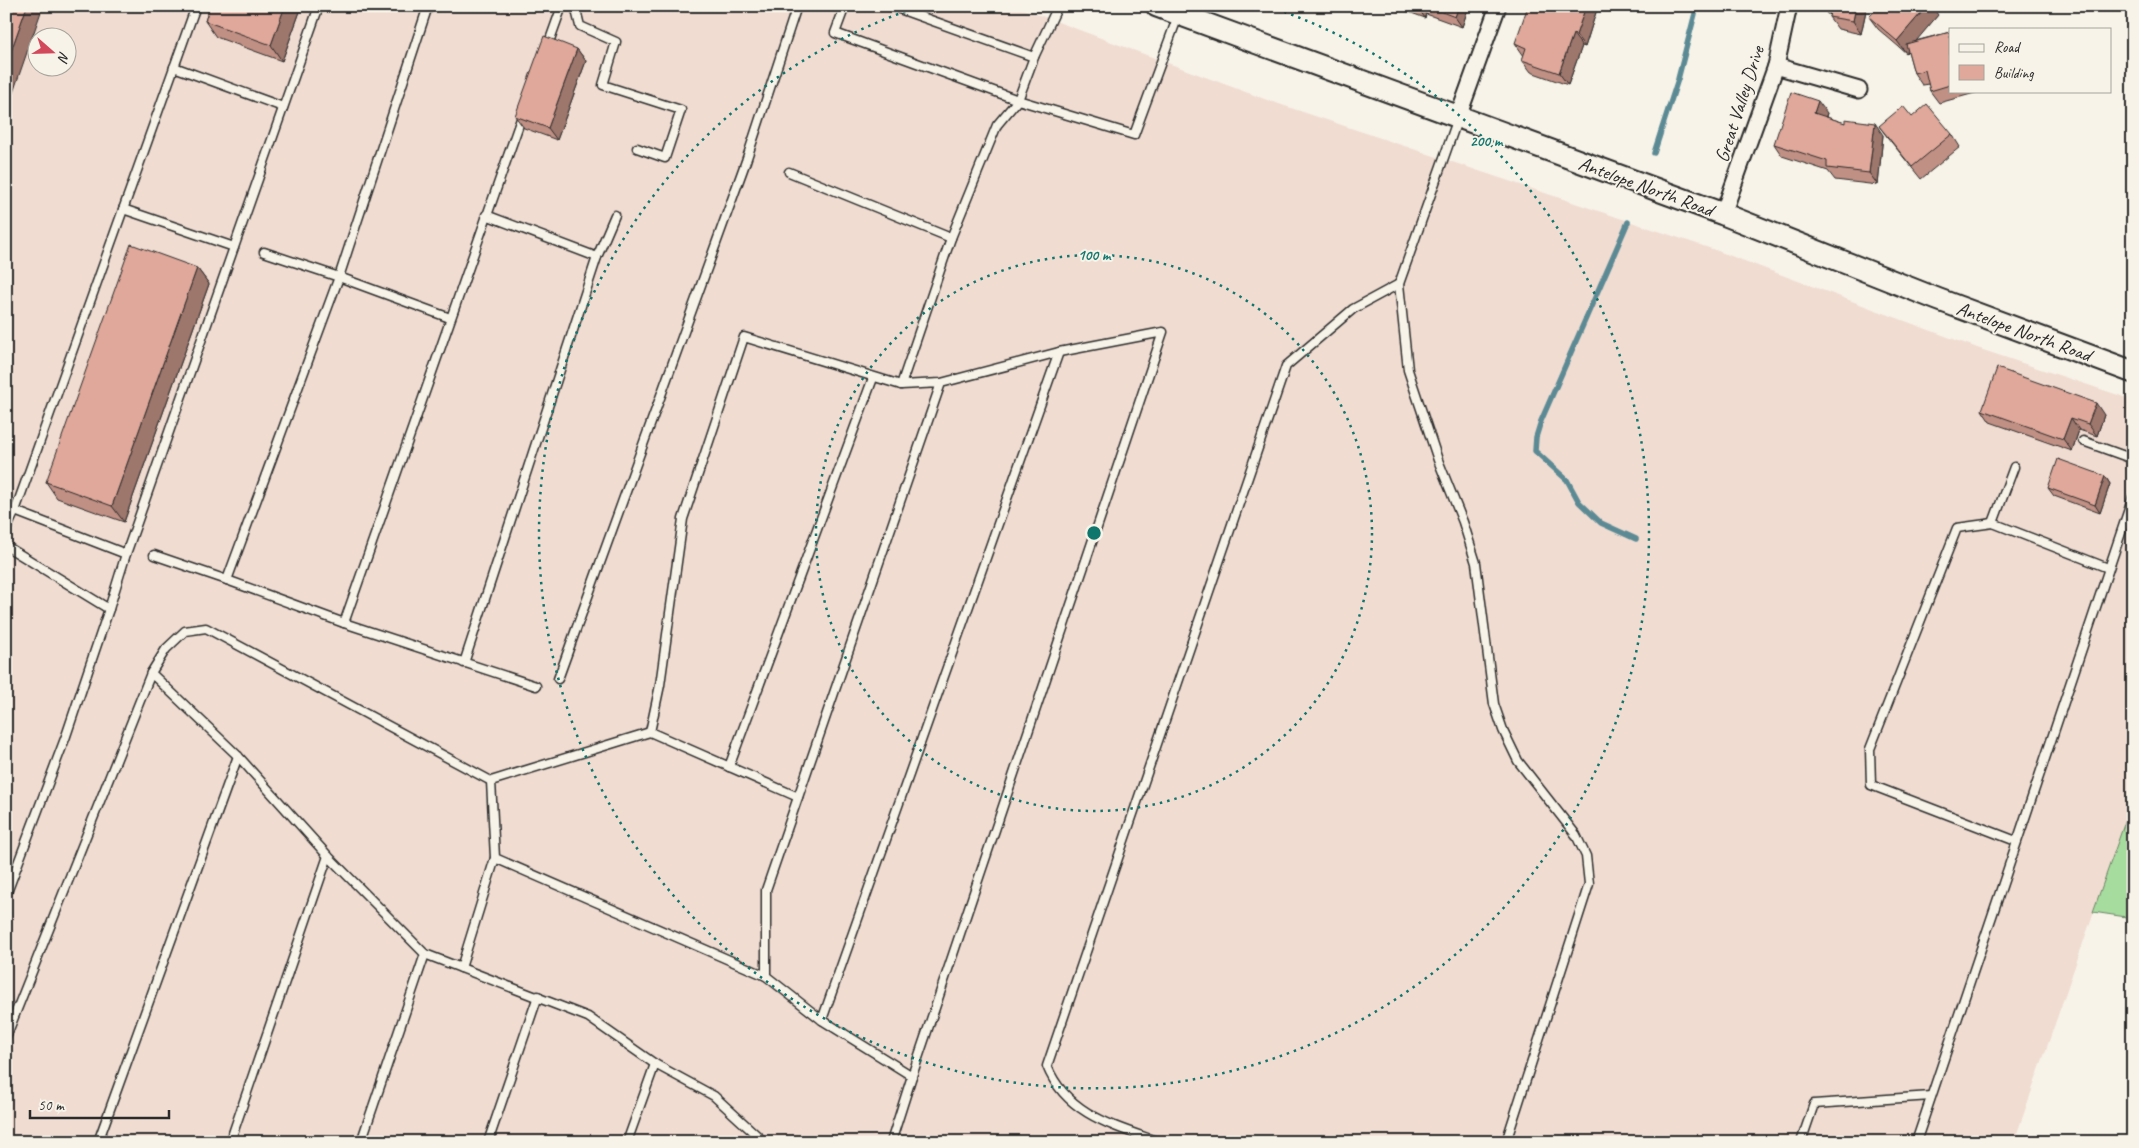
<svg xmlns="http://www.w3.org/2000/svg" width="2139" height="1148" font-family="Caveat,sans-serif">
<rect width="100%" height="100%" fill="#f7f3e8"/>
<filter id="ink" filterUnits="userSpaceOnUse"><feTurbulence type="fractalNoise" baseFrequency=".02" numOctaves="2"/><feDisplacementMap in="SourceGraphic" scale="10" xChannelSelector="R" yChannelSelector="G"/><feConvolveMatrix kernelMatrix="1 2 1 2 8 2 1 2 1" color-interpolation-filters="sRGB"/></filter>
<g filter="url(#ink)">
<path fill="#f0dcd1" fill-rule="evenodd" d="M6 6H1015L1267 100 1715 250 1980 349 2133 400V799L2014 1142H6ZM38 38H68V68H38Z"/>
<polygon fill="#a7dc9f" stroke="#698465" points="2133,799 2133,918 2093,912"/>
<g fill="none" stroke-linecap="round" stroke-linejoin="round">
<g stroke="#5c8a94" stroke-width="5.5">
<polyline points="1654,153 1678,79 1697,6"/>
<polyline points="1628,222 1541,421 1536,437 1535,451 1567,480 1579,502 1601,523 1636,539"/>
</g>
<g stroke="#2b2b2b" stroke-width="11">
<g id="service">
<polyline points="196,6 15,511 126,554 319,6"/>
<polyline points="575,6 580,26 616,42 603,85 681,110 665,158 637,148"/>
<polyline points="845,6 835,33 1018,100 1134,135 1178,16"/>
<polyline points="547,48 562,6"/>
<polyline points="1034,57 1058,6"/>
<polyline points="174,67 283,107"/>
<polyline points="1458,118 1399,284 1408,370 1438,460 1463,522 1476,563 1494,704 1503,730 1518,761 1576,835 1586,856 1589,884 1506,1142"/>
<polyline points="789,172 951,238 997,125 1018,100 1034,57 891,6"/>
<polyline points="123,209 234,247"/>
<polyline points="486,215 597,257"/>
<polyline points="264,252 339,277 428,6"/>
<polyline points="450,318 339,277 227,580 344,623 536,686"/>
<polyline points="941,383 766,890 766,976 822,1020 912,1076 1163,332 1059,352 941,383 901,385 951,238"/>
<polyline points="2083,441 2133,459"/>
<polyline points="1993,523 2014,467"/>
<polyline points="6,530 15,511"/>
<polyline points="6,546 109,609 126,554"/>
<polyline points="154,555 227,580"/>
<polyline points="344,623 523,113"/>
<polyline points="464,663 597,257 615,215"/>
<polyline points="151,673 166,649 185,631 206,628 491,781 650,732"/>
<polyline points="558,679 746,161 797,6"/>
<polyline points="729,767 873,378"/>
<polyline points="491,781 495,858 766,976"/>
<polyline points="798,797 650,732 660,685 683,519 744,337 901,385"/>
<polyline points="2016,841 1871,785 1870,749 1957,528 1993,523 2108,568"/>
<polyline points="6,895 66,736 109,609"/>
<polyline points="461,968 495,858"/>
<polyline points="822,1020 1059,352"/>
<polyline points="6,1037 151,673 238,756 328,856 425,954 588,1017 655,1064 714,1096 764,1142"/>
<polyline points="98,1142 238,756"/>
<polyline points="230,1142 328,856"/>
<polyline points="361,1142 425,954"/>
<polyline points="488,1142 538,996"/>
<polyline points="627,1142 655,1064"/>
<polyline points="891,1142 912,1076"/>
<path d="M1159 1142C1114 1126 1066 1114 1047 1066L1286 366 1353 309 1399 284"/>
<polyline points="1801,1142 1814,1104 1931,1096"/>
<polyline points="1916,1142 2133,497"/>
</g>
</g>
<g stroke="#2b2b2b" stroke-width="19">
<g id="minor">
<polyline points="1776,66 1859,90"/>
<polyline points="1458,117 1498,6"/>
<polyline points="1723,214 1776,66 1789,6"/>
</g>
</g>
<g stroke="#2b2b2b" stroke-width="25">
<polyline id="secondary" points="1157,6 1723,214 1937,299 2133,372"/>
</g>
<use href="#service" stroke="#f7f3e8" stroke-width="8"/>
<use href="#minor" stroke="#f7f3e8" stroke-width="15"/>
<use href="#secondary" stroke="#f7f3e8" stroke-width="21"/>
</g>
<g fill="#c19084" stroke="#2b2b2b">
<polygon points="210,6 302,6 282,61 216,37 205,21"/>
<polygon points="1403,6 1469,6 1462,27 1426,14 1425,18 1406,11"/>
<polygon points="1598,6 1585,47 1582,46 1568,85 1531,72 1522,60 1524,56 1515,43"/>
<polygon points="1822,6 1867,6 1861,34 1838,29 1829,17 1830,14 1827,14"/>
<polygon points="1938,15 1915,41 1950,32 1950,91 1982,91 1939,103 1930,91 1929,84 1922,85 1914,73 1908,51 1906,53 1878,29 1869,17"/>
<polygon points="577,49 586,61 557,140 524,128 515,116"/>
<polygon points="1827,113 1826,117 1883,135 1878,185 1835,180 1828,171 1782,156 1774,144"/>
<polygon points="1912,117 1952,134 1960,147 1921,179 1888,138 1879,126"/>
<polygon points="197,268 209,284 124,522 57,498 46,482"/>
<polygon points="1982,410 2104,415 2097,436 2079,430 2072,451 1990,422"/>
<polygon points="2105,476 2110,484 2100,513 2054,496 2048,488"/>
</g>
<g fill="#9d766c" stroke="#2b2b2b">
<polygon points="27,6 43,6 6,113 6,65"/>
<polygon points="285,6 302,6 282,61 271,45"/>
<polygon points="1418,6 1421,6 1426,14 1425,18 1418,8"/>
<polygon points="1459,6 1469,6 1462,27 1455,17"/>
<polygon points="1586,6 1598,6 1585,47 1576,35"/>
<polygon points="1856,6 1867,6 1861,34 1853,21"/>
<polygon points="1927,6 1932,6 1938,15 1906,53 1897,41"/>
<polygon points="1573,34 1582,46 1568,85 1559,73"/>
<polygon points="577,49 586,61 557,140 548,128"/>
<polygon points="1818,101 1827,113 1823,125 1814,113"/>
<polygon points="1875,123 1883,135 1878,185 1869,173"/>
<polygon points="197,268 209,284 124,522 112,506"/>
<polygon points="2096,403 2104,415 2097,436 2088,424"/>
<polygon points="2071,418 2079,430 2072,451 2063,439"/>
<polygon points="2105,476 2110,484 2100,513 2095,505"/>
</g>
<g fill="#e0a89a" stroke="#2b2b2b">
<polygon points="6,6 27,6 6,65"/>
<polygon points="210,6 285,6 271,45 205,21"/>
<polygon points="1426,6 1459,6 1455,17"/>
<polygon points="1528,6 1586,6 1576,35 1573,34 1559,73 1522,60 1526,48 1515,43"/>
<polygon points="1831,6 1856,6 1853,21 1829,17"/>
<polygon points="1879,6 1927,6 1897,41 1869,17"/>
<polygon points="1950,32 1950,85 1930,91 1925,70 1914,73 1906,44"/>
<polygon points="544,36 577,49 548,128 515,116"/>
<polygon points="1791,92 1818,101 1814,113 1845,123 1845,119 1875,123 1869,173 1827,168 1827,161 1774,144"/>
<polygon points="1927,104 1952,134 1912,167 1879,126 1903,106 1912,117"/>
<polygon points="131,244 197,268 112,506 46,482"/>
<polygon points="1997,368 2096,403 2088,424 2071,418 2063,439 1982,410"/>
<polygon points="2058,459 2105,476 2095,505 2048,488"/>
</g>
</g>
<g fill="none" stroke="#0f766e" stroke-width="2.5" stroke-dasharray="2.5 5">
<circle cx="1094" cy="533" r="278"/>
<path d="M1270 7A555 555 0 1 1 918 7"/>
</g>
<g text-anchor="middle" stroke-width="4" stroke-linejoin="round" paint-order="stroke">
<g font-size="20" fill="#2b2b2b" stroke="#f7f3e8">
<text transform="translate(1739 104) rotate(-72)" y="7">Great Valley Drive</text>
<text transform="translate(1646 186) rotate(20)" y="7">Antelope North Road</text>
<text transform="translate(2024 331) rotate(20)" y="7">Antelope North Road</text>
</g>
</g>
<circle cx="1094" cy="533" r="8" fill="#0f766e" stroke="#f7f3e8" stroke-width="2.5"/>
<g font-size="15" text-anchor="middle" font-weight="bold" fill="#0f766e" stroke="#f7f3e8" stroke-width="4" stroke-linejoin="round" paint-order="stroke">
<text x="1486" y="146">200 m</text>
<text x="1094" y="260">100 m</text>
</g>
<rect width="2139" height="1148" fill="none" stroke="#f7f3e8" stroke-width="25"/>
<rect x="12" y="12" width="2114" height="1123" fill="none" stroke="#2b2b2b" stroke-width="2" filter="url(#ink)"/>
<rect x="1949" y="28" width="162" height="65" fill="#f7f3e8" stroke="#a5a39c"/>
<rect x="1959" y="44" width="25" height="8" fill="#f7f3e8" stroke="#a5a39c"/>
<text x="1994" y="52" font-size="15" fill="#2b2b2b">Road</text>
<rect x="1959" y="65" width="25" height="15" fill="#e0a89a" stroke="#a5a39c"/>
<text x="1994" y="78" font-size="15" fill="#2b2b2b">Building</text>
<g transform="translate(52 52) rotate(110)"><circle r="24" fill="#f7f3e8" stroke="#a5a39c"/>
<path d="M0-4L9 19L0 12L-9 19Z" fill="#d1495b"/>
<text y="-8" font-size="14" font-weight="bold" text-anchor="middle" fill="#2b2b2b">N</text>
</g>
<path d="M30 1110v8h139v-8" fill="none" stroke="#2b2b2b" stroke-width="2.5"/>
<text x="38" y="1110" font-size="15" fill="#2b2b2b" stroke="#f7f3e8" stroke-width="4" paint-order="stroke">50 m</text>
</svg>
